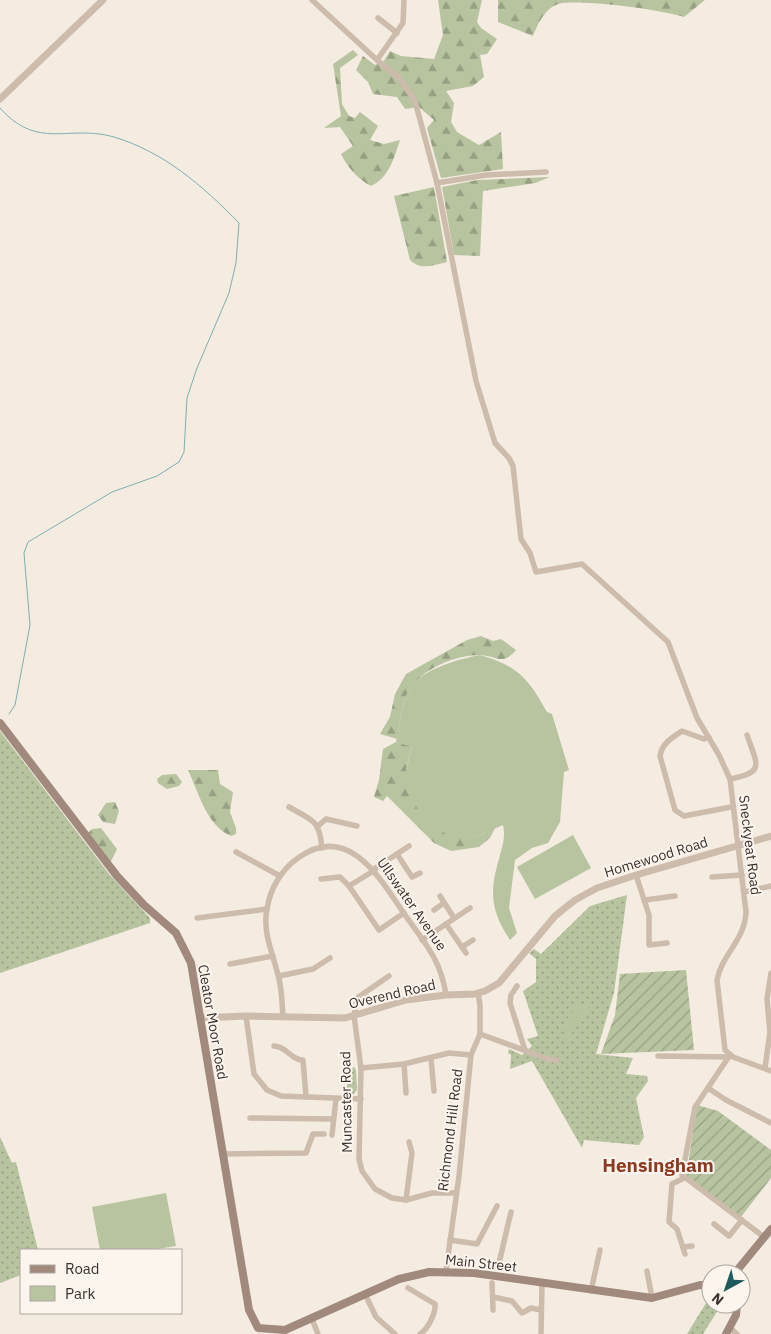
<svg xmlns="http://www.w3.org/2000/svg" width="771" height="1334" font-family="'IBM Plex Sans',sans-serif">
<defs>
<pattern id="grass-dots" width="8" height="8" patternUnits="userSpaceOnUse" patternTransform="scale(1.25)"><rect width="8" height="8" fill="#b8c4a0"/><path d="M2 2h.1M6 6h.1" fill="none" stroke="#97a083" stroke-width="1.8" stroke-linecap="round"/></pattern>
<pattern id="forest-firs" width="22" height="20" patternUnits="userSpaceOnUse" patternTransform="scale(1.25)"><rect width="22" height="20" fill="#b8c4a0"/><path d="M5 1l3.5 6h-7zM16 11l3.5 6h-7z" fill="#97a083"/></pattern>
<pattern id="garden-furrows" width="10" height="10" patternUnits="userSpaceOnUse" patternTransform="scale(1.25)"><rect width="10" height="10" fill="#b8c4a0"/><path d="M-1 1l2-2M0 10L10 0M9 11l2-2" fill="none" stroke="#97a083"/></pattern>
</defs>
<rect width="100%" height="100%" fill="#f4ebe1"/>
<g fill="url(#grass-dots)">
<polygon points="0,731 109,874 150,918 150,923 0,973"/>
<polygon points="627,895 614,993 596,1054 633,1058 626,1074 647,1076 648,1081 636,1098 644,1137 639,1145 584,1140 582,1148 532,1061 510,1069 511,1055 508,1053 509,1049 522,1055 532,1046 527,1039 538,1036 523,991 536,982 536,959 529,953 534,949 541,954 590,906"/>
<polygon points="354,1067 356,1070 357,1090 352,1096 345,1095 351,1069"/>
<polygon points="0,1137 12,1163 16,1162 38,1250 21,1250 21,1275 0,1283"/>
<polygon points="706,1303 718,1310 703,1334 687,1334"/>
</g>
<g fill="url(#forest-firs)">
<polygon points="438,0 482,0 477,22 481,28 497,39 487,54 480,55 484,77 473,86 446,91 454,103 451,122 457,132 479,145 501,132 503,169 441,178 427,128 434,120 419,107 405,109 397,97 373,94 368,82 356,70 363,56 375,65 383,62 390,51 401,56 434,59 443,35"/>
<path d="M498 0H705L684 17C661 9 586 0 562 3 546 6 538 23 533 36L498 22Z"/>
<path d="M353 50 358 55 340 68 342 104 349 116 355 118 360 112 378 126 370 140 384 144 400 140C394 158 389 178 371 186 359 180 347 167 341 154L353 146 340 127 324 128 341 116 333 64Z"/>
<polygon points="550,177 535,183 483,191 480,256 454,255 442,187 477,180"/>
<path d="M434 187 447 262C433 265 421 271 410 260L394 196Z"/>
<path d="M481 636 493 641 501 639 516 650C502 667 496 655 479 655 455 655 422 669 409 690 401 704 400 724 397 739L380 734 390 717 395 694 406 674 467 640Z"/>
<polygon points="396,742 412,746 406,770 475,837 495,828 490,838 479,847 451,851 434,843 387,796 383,801 374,797 379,780 383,749"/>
<path d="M188 770H218L220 784 233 792 230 812 236 828V834L231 836C206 825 199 793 188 770Z"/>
<polygon points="176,774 182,782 179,786 167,789 158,783 157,779 162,775"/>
<polygon points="115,802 119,811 115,824 103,822 98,815 106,803"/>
<polygon points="101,828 117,849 110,863 88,833 92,829"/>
</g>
<g fill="#b8c4a0">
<path d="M480 655C518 666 528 678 547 712L552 714 569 770 564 772 560 822 548 843 532 848 515 860 509 908 517 933 510 940C491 911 489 893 499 859 502 847 506 837 503 825L475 837 446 834 421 816 406 786V770L412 747 396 742C400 726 401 702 410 688 422 669 459 659 480 655Z"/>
<polygon points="573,835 591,868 535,899 517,867"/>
<polygon points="588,1003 588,1010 581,1010 584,1011 581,1023 576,1022 577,1013 570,1040 564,1038 566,1023 569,1024 567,1021 568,1017 571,1018 574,1006"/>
<polygon points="166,1193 176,1246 151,1250 100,1250 92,1207"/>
</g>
<g fill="url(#garden-furrows)">
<polygon points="686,970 694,1050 601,1054 615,1015 620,974"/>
<polygon points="697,1105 718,1111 771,1150 771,1178 741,1217 686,1177"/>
</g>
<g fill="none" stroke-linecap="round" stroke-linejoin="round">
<path stroke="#7fb0b2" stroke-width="1" d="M0 108C38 151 68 124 114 137 164 152 203 186 239 223L236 263 229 293 197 368 187 398 184 452 179 462 157 476 112 492 28 542 24 553 30 625 15 705 9 714"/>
<g stroke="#cdbbac" stroke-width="5.5">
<path d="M312 0 377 60 399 78 415 101 437 183 476 381 495 443 509 458 513 466 521 539 530 553 536 572 582 564 668 642 697 718 719 755 730 779 746 912C745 940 722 954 717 980L725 1050 733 1057 771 1071"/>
<polyline points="378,18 397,33"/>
<polyline points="377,60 403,23 404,0"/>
<polyline points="437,183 486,175 546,172"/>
<path d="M709 737 704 739 682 731C672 738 662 743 660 756L675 810 684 816 731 807"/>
<path d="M730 779C766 772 757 765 747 735"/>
<path d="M289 807C313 821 319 819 322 848"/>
<polyline points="318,826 326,819 357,826"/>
<polyline points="236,852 280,876"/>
<polyline points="397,854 412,877 420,873"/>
<polyline points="374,869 409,846"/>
<polyline points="375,870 349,886 379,930 404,913"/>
<polyline points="636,875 649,915 649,945 667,943"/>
<polyline points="712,877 742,875"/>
<polyline points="321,879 340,877 349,886"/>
<polyline points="744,892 771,886"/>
<polyline points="440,896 454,918"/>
<polyline points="645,900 675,896"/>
<polyline points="434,910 444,903"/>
<polyline points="197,918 267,909"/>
<polyline points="446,924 466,953"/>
<polyline points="422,940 470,908"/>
<polyline points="462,947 473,940"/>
<polyline points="230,964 273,956"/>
<polyline points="279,976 313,969 330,958"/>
<polyline points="389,976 357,998 354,1016 361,1068 359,1159 362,1171 375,1189 392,1198 406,1200 432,1193 455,1193"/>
<polyline points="517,986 511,995 510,1003 525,1050"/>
<polyline points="246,1016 254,1074 267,1090 281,1096 361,1099"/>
<path d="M283 1017C282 1004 282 991 279 979 274 956 262 933 267 909 270 889 281 870 298 858 349 821 381 880 405 915 425 943 441 960 446 995"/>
<polyline points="480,1034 548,1059 557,1060"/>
<path d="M274 1046C286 1046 291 1060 303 1060L306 1097"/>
<polyline points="730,1055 695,1107 682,1175 764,1237"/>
<polyline points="658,1056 729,1057"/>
<polyline points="431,1059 434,1091"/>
<polyline points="404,1064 406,1093"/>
<polyline points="361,1068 404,1064 449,1053 471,1055"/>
<polyline points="765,1068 770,1032 767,999 771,973"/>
<polyline points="708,1088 726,1100 771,1123"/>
<polyline points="250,1118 332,1119"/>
<polyline points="332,1135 336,1099"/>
<polyline points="222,1154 306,1153 313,1134 324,1134"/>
<polyline points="684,1178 672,1184 669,1222 677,1229 685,1254"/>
<polyline points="406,1200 412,1153 409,1142"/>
<polyline points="714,1224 729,1236 742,1220"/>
<polyline points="450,1240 477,1244 497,1206"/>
<polyline points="683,1247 692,1246"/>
<polyline points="499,1263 511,1212"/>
<polyline points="446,1271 459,1176 471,1055 480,1034 480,1005 478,993"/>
<polyline points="647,1271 652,1298"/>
<polyline points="492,1283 493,1310"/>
<path d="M408 1288 435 1304C436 1313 428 1329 420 1334"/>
<polyline points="591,1291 600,1250"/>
<polyline points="365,1294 376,1317 395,1334"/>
<polyline points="493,1297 512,1301 522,1313 531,1308 541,1310"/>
<polyline points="312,1319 318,1334"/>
<polyline points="730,1328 737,1334"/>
<polyline points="541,1334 542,1284"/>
</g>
<g stroke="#cdbbac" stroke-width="7">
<polyline points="0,99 103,0"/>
<polyline points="200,1018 246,1016 345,1018 406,1000 446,995 475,994 485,991 499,983 555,916 575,900 597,888 636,875 771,836"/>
</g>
<g stroke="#a18a7d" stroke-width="8">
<polyline points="0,723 117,876 144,905 176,933 191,963 249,1310 258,1328 285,1330 399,1279 429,1272 474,1273 652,1298 700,1285 711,1286"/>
<polyline points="737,1274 739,1268 771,1229"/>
<polyline points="726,1334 736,1315 737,1304"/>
</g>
</g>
<g text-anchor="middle" stroke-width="4" stroke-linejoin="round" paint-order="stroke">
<g font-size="14" fill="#3b302b" stroke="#fbf5ee">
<text transform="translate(750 845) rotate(83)" y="5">Sneckyeat Road</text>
<text transform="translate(656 857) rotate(-17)" y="5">Homewood Road</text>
<text transform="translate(412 904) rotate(55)" y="5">Ullswater Avenue</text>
<text transform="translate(392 994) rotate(-13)" y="5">Overend Road</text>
<text transform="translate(213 1022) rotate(80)" y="5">Cleator Moor Road</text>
<text transform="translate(346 1102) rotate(-91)" y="5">Muncaster Road</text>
<text transform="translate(450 1130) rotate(-83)" y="5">Richmond Hill Road</text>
<text transform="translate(481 1263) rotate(6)" y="5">Main Street</text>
</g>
<g font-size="19" font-weight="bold" fill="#8c3b22" stroke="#fbf5ee">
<text x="658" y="1172">Hensingham</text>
</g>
</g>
<rect x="20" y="1249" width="162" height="65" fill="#fbf5ee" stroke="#aea6a0"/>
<rect x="30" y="1265" width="25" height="8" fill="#a18a7d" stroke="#aea6a0"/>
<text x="65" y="1274" font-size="15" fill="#3b302b">Road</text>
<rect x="30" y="1286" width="25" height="15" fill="#b8c4a0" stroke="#aea6a0"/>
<text x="65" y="1299" font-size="15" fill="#3b302b">Park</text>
<g transform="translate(726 1289) rotate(220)"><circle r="24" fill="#fbf5ee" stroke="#aea6a0"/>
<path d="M0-4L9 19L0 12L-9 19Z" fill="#1f5a5e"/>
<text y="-8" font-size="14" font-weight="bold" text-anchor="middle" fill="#3b302b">N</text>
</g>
</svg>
